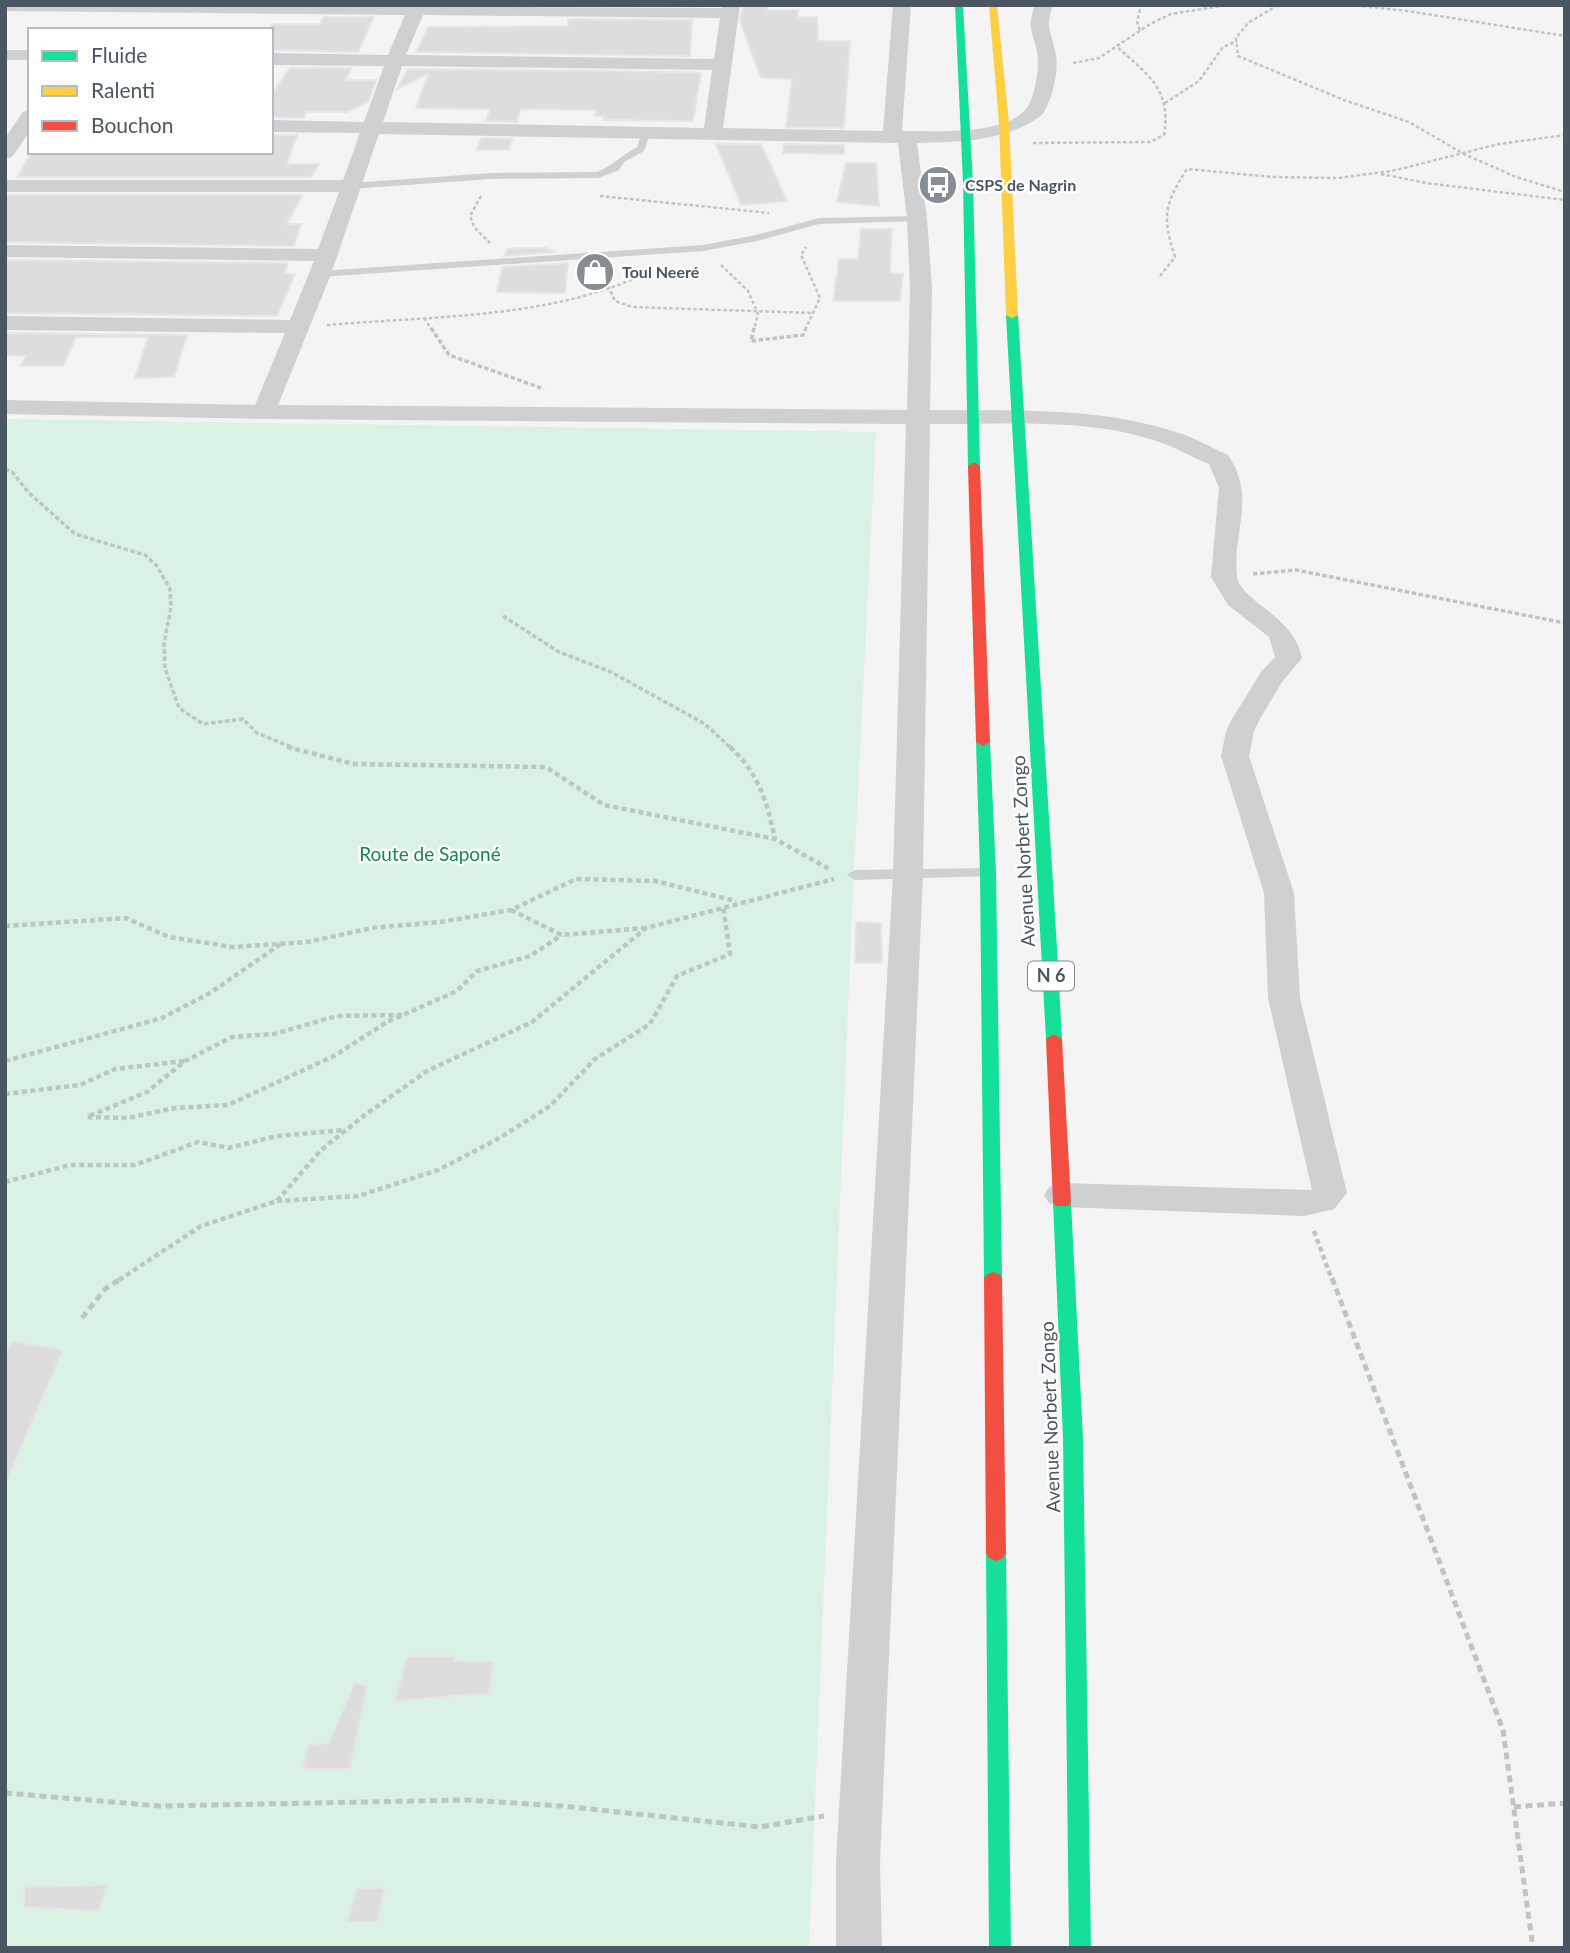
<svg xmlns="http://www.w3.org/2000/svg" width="1570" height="1953" font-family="Lato,sans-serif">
<rect width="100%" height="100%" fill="#f4f4f4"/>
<polygon fill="#d9f2e3" points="5,419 876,432 852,913 809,1948 5,1948"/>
<g fill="#ddddde" stroke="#e5e6e7" stroke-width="2">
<polygon points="743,5 767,5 768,10 798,10 798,17 817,17 818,41 850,41 844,128 786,127 792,79 761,78 740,21"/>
<polygon points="323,17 374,17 358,52 271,50 271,24 320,24"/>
<polygon points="568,19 692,20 690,56 416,52 428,27 568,26"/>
<polygon points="290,68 351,68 346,80 376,80 368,102 347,112 306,112 304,118 271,117 271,95"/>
<polygon points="408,69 689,72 701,73 693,121 603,120 604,116 595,116 596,110 521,109 517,122 486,121 490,109 416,108 428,74 397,89"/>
<polygon points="271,135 297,135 287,164 319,164 311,177 18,177 31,152 271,152"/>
<polygon points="481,138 512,139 509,150 477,150"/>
<polygon points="716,144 761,144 787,201 741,205"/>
<polygon points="784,144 844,145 844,154 783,153"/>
<polygon points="846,163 876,163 879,206 837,202"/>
<polygon points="8,195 302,195 287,224 301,224 294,246 5,242 5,200"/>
<polygon points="861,229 892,229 890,273 903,274 900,301 833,301 839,259 858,259"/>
<polygon points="519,248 546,248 556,252 504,256 507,249"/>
<polygon points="5,260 288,263 285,274 295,274 277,316 5,313"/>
<polygon points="568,263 565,293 497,292 502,267"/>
<polygon points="5,333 187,335 174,377 135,378 148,337 76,337 63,366 21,366 26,356 5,355"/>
<polygon points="856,922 881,923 882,963 855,963"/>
<polygon points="13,1341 63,1350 5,1485 5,1352"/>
<polygon points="407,1656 456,1656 454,1661 494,1661 489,1693 395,1701"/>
<polygon points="354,1683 367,1686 350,1769 302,1769 309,1744 329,1743"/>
<polygon points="107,1885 99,1911 24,1907 24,1887"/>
<polygon points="357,1888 385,1888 377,1922 347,1922"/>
</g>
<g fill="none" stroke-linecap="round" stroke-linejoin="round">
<g stroke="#bcc7c4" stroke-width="2.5" stroke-dasharray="3.5 2.5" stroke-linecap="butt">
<polyline points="1278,5 1248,23 1236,38 1238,56 1344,100 1409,122 1464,154 1516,177 1565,192"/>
<polyline points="1351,5 1408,11 1565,36"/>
<polyline points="1140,30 1137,22 1141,5"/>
<polyline points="1073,63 1099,58 1150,24 1171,14 1227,5"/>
<polyline points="1165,103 1199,81 1223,47 1237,41"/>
<path d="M1033 143 1150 142 1164 135C1172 89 1147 74 1116 46"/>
<polyline points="1381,174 1426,183 1565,200"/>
<polyline points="481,196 470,216 474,227 490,243"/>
<polyline points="600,196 769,213"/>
<polyline points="721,265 748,291 758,314 754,330"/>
<polyline points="603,275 615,301 632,307 813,313"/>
<path d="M1160 276 1175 257C1162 216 1164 205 1187 169L1273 177 1338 178 1392 171 1499 144 1565 135"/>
<polyline points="424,318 432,330"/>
<path d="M327 325C430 316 550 319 644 274"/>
<polyline points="805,330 820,298 801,255 806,247"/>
</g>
<g stroke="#bcc7c4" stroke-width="3.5" stroke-dasharray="4.5 2.5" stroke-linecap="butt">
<polyline points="431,328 449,355 544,389"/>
<polyline points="754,328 751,341 803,335 806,328"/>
<polyline points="5,469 13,473 29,493 75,534 145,555 157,566 170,589 171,607 164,643 165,668 179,708 203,724 243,719 257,733 294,748"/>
<polyline points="1253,574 1296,570 1565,623"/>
<polyline points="503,616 559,652 611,672 705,724 731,748"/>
</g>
<g stroke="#bcc7c4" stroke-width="4.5" stroke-dasharray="5 3.5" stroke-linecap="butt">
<polyline points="287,747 354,764 546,767 604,805 775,839 831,870"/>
<path d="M730 747C759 774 767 801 775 839"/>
<polyline points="511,910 562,935 644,928"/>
<polyline points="5,926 126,918 169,937 233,947 307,942 372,928 440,922 511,910 576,879 655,881 736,901"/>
<polyline points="402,1015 337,1016 274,1034 232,1037 185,1061 147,1092 87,1117 128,1118 175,1108 228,1105 334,1056 387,1022 457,991 477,971 530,956 562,935"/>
<polyline points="5,1061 162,1018 210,993 281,944"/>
<polyline points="5,1094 80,1085 115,1069 184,1061"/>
<polyline points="5,1182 70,1165 135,1165 198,1142 229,1148 277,1136 344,1130"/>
<polyline points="277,1201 358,1196 438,1170 496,1140 550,1106 595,1059 650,1024 677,976 730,954 723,906"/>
<polyline points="1314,1231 1332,1280"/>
<polyline points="119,1280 201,1226 277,1201 321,1150 366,1114 427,1071 532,1022 646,928 834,879"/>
</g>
<g stroke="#bcc7c4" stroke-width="5" stroke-dasharray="7 4.5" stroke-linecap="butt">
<polyline points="1332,1278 1503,1730 1533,1948"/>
<polyline points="82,1318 105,1289 122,1278"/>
<polyline points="5,1793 160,1806 465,1800 562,1806 760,1827 824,1816"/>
<polyline points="1514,1807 1565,1803"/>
</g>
<g fill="#ced0d2" fill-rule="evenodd">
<path d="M643 129 651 131 644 151 624 162 619 170 598 178 491 179 351 189 346 186 351 183 491 173 597 172C612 166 622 155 637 147Z"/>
<polygon points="917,216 921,217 921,221 819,224 757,241 703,251 320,277 315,274 320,271 703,245 756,235 819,218"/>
<polygon points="988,868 996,873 993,876 855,880 847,875 855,870"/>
</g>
<g fill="#ced0d2" fill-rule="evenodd">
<path d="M5 5 722 8V5H740L723 128 883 131 893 5H911L902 131H907C937 131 1005 135 1026 109 1034 99 1038 75 1038 62 1038 37 1024 34 1035 5H1053C1044 29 1052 32 1056 55 1059 73 1052 100 1042 115 1005 142 961 142 917 143L927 219 932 287 930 410C1013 411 1099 406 1179 433 1195 438 1212 448 1228 455 1257 498 1232 531 1237 576 1240 602 1293 614 1302 658L1282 682 1260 719 1254 731 1249 756 1294 893 1300 998 1347 1193 1334 1209 1304 1216 1061 1207 1049 1203 1044 1195 1049 1187 1061 1183 1312 1190 1268 998 1264 893 1221 756 1226 731 1232 719 1261 672 1275 657 1269 637 1228 605 1211 577 1219 488 1209 464C1194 458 1180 450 1165 444 1092 416 1006 425 930 424L923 875 880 1862 882 1948H836V1862L893 875 906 424 264 419 5 414V400L255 405 285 333 5 330V316L290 320 314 261 5 257V245L318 249 339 192H5V180H343L360 133 271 132V120L364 122 384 66 271 65V53L388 55 405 15 5 11ZM423 15 720 18 714 59 406 55ZM402 66 712 70 704 128 383 122ZM379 134 898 143 907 219 910 287 907 410 278 405 331 274Z"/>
<rect x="5" y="50" width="25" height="10"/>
<polygon points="30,110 30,131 12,157 5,159 5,138 23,112"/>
</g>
<g fill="#16e098" fill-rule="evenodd">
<polygon points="955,5 963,5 973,183 980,466 974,470 968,466 963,183"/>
<polygon points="1012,312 1018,315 1057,948 1062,1039 1054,1044 1046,1039 1011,406 1006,315"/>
<polygon points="983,738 990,742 996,873 1002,1278 999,1282 987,1282 984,1278 980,873 976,742"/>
<polygon points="1062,1196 1068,1198 1071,1202 1083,1438 1091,1948 1069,1948 1063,1438 1053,1202 1056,1198"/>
<polygon points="996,1545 1003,1548 1006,1553 1011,1948 989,1948 986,1553 989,1548"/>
</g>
<polygon fill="#ffcf43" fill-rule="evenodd" points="989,5 997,5 1009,123 1018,315 1012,318 1006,315 999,123"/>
<g fill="#f24e42" fill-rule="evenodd">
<polygon points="974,462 980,466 990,742 983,746 976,742 968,466"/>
<polygon points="1054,1034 1062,1039 1071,1202 1068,1206 1056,1206 1053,1202 1046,1039"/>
<polygon points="993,1272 999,1274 1002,1278 1006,1553 1003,1558 996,1561 989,1558 986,1553 984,1278 987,1274"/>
</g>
</g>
<defs>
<g id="bus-disc" transform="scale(2.0125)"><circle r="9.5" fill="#868d94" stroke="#fff"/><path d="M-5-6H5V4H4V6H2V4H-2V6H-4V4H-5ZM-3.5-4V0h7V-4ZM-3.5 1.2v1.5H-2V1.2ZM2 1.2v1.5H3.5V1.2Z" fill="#fff"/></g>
<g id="shop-disc" transform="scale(2.0125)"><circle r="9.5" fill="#868d94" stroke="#fff"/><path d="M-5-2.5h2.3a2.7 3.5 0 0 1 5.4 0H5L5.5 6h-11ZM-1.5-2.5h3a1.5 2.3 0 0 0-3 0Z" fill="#fff"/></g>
</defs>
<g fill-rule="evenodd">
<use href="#bus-disc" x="938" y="185"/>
<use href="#shop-disc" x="595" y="272"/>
</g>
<g text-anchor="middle" stroke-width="5" stroke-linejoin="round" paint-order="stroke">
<g font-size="16" font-weight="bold" fill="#4a5661" stroke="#fff" text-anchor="start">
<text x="965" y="191">CSPS de Nagrin</text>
<text x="622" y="278">Toul Neeré</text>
</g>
<rect fill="#fff" stroke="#808990" stroke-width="2" x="1028" y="961.5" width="46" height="29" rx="5"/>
<g font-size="18" font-weight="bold" fill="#4a5661">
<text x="1051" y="982">N 6</text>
</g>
<g font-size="19" fill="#4a5661" stroke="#fff">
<text transform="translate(1023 851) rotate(-93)" y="7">Avenue Norbert Zongo</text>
<text transform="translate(1050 1417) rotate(-92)" y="7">Avenue Norbert Zongo</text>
</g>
<g font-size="19" fill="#17864f" stroke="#fff">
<text x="430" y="861">Route de Saponé</text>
</g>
</g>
<rect width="1570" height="1953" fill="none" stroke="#4a5661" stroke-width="14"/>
<rect x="28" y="28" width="245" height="126" fill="#ffffff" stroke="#b7bbc0" stroke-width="2"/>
<rect x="42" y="51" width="35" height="10" fill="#16e098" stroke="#b7bbc0" stroke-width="2"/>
<text x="91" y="63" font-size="21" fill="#4a5661">Fluide</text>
<rect x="42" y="86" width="35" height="10" fill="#ffcf43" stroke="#b7bbc0" stroke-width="2"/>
<text x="91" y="98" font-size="21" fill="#4a5661">Ralenti</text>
<rect x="42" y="121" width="35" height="10" fill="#f24e42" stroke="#b7bbc0" stroke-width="2"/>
<text x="91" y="133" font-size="21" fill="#4a5661">Bouchon</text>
</svg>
